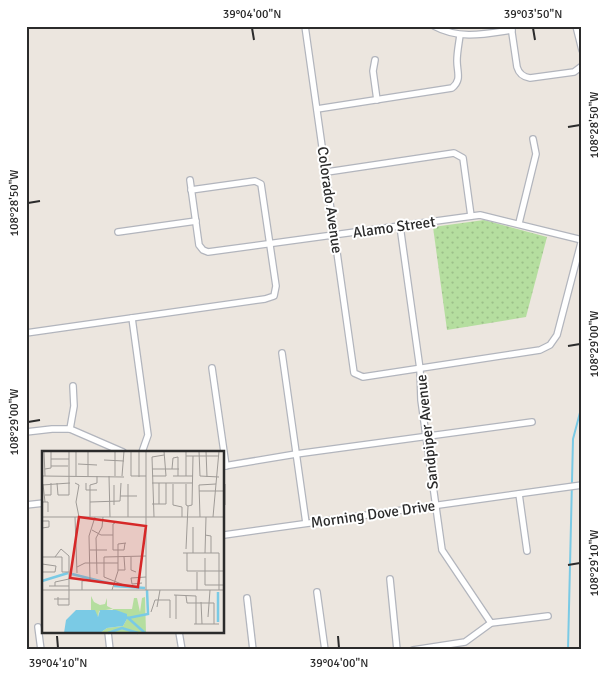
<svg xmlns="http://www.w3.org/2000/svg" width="608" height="676" font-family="Signika,sans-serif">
<defs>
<pattern id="park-dots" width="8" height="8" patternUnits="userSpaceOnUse" patternTransform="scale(1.25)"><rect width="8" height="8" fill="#b5de9f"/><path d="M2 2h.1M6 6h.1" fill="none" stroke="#9cbf89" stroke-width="1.8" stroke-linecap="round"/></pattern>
</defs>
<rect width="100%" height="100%" fill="#ece6df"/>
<polygon fill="url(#park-dots)" points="484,220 547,237 526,317 447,330 433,227"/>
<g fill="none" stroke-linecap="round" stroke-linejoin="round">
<polyline stroke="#7acae5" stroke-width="2" points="568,650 573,439 582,405"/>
<g stroke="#b2b5bd" stroke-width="8">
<g id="street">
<polyline points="305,26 354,373 363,377 540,350 550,345 557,335 582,239"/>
<path d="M434 26C460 40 485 34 512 30"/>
<path d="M511 26 517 67C519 74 523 77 530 78L574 72 582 66"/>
<polyline points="576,26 582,50"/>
<polyline points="375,60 373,71 377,100"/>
<path d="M317 109 452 88C462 80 457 72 457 61 457 52 459 43 460 35"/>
<polyline points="327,172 454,153 463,158 471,216"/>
<polyline points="190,180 199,245 203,250 208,252 480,215 582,240"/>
<polyline points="519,223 536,154 533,139"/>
<polyline points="400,226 420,369 421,400 442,550 491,623"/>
<polyline points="118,232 196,221"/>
<polyline points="132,318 148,435 142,452"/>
<polyline points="26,333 265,299 274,296 276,286 261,184 255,181 191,190"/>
<polyline points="282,353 306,523"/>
<polyline points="212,368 226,466"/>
<polyline points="70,429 74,406 73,386"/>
<polyline points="26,432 52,429 70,429 123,452"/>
<polyline points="224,466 296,454 532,422"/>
<polyline points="519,494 527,551"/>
<polyline points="26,505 44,503"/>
<polyline points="224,535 582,485"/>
<polyline points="390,579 397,650"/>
<polyline points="317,592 325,650"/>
<polyline points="247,598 253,650"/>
<polyline points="38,627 41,650"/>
<polyline points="108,632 110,650"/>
<polyline points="179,632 182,650"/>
<polyline points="413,650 465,642 491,623 548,616"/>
</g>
</g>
<use href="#street" stroke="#fff" stroke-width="5.5"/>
</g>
<path fill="none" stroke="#2b2b2b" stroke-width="2" d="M252 28 254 40M533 28 535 40M568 127 580 125M28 203 40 201M568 346 580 344M28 422 40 420M568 565 580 563M57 636 58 648M338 636 339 648"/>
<g text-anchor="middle" stroke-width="4" stroke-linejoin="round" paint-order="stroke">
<g font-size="15" fill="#2b2b2b" stroke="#fff">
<text transform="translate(330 200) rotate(82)" y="5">Colorado Avenue</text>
<text transform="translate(394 227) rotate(-8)" y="5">Alamo Street</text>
<text transform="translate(427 432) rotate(-96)" y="5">Sandpiper Avenue</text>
<text transform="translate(373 514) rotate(-8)" y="5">Morning Dove Drive</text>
</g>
</g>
<g transform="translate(42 451)">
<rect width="182" height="182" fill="#ece6df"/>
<path d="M49 145 52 151 58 154 63 153 65 147V155L71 158H90L92 147H95L98 161 100 147 103 146 104 182H58L65 177 81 175 85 168 70 158 57 160 56 166 49 159Z" fill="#b5de9f"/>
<path d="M34 159H53L56 166 58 159H74L85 163V168L81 175 65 177 58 182H22L24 169Z" fill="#7acae5"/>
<path fill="none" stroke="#7acae5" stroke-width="2.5" d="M30 123 70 133M0 130 26 122M72 135 103 137M176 141V171M85 166 103 182M86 167 106 163 105 139M66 182 80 177 96 182"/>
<path fill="none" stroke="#9f9b97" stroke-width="1" d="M2 0 3 25M34 0V25M89 0V25H104M104 0V139M157 0 158 25 177 26M164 0 165 26M144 5H177M9 8H27M62 9 82 10M36 13 55 14M9 15H26M3 18 9 17V0M110 18H137M130 18 131 7 136 6V25M0 25 82 26M46 25V0M67 25 68 66M73 25V0M80 25 82 0M110 25H124L122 0M131 25H151M144 25V0M97 26V0M15 32 16 44H27V0M33 32 37 34 34 51 37 66M44 32V39H55M110 32H150M1 33 3 51M131 33V54L140 56V66M144 33V54L146 55 144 98M183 33V54M0 34 28 32M72 34V54M157 40H183M3 44H9V32M78 45H95M0 51H6V61M48 51 78 50 79 32M110 53H124V32M117 53V32M146 55 150 54 151 5M0 66H183M33 66 35 122M48 66V34L55 32V25M86 66V33M112 66 110 6 122 4M158 66 157 34 174 33M171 66 177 0M0 70H7V76L0 77M73 72 71 73V99H82L83 92M151 76V102M50 79 59 84H71M163 84 169 85V102M48 99H65M141 102H177V139M145 102V120H183M163 102 164 66M0 106H20V121H27M13 106 19 98 27 105V154H16V146M89 106V119L94 121M163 107V134H183M0 113 14 115 13 121H0M35 116 43 112H76M76 119H83L82 106M155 121V139M55 123 54 87 60 76 61 66M100 132 90 133 89 127 104 126M82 134 62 126V106L104 105M7 135H27M13 135V131L27 128M0 139H183M40 139V130L48 129 47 85 53 66M70 139 76 120V93L84 92M132 144 154 145V173M144 145 145 152H172V173M12 148H27M159 151 160 173M115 156 118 139M109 161 113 149H128V167M166 166 168 139M134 168V144M152 173H177"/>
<path fill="#d62828" fill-opacity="0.15" stroke="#d62828" stroke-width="2.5" d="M37 66 104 75 96 136 28 127Z"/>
<rect width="182" height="182" fill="none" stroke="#2b2b2b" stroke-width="2.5"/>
</g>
<rect width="608" height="676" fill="none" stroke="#ffffff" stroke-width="55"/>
<rect x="28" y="28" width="552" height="620" fill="none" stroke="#2b2b2b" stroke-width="2"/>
<g font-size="12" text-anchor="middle" fill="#2b2b2b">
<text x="252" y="18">39°04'00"N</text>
<text x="533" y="18">39°03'50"N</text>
<text transform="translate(594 125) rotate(-90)" y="4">108°28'50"W</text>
<text transform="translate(14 203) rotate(-90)" y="4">108°28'50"W</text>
<text transform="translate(594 344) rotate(-90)" y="4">108°29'00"W</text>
<text transform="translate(14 422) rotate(-90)" y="4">108°29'00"W</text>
<text transform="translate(594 563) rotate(-90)" y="4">108°29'10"W</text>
<text x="58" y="667">39°04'10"N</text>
<text x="339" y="667">39°04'00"N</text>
</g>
</svg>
